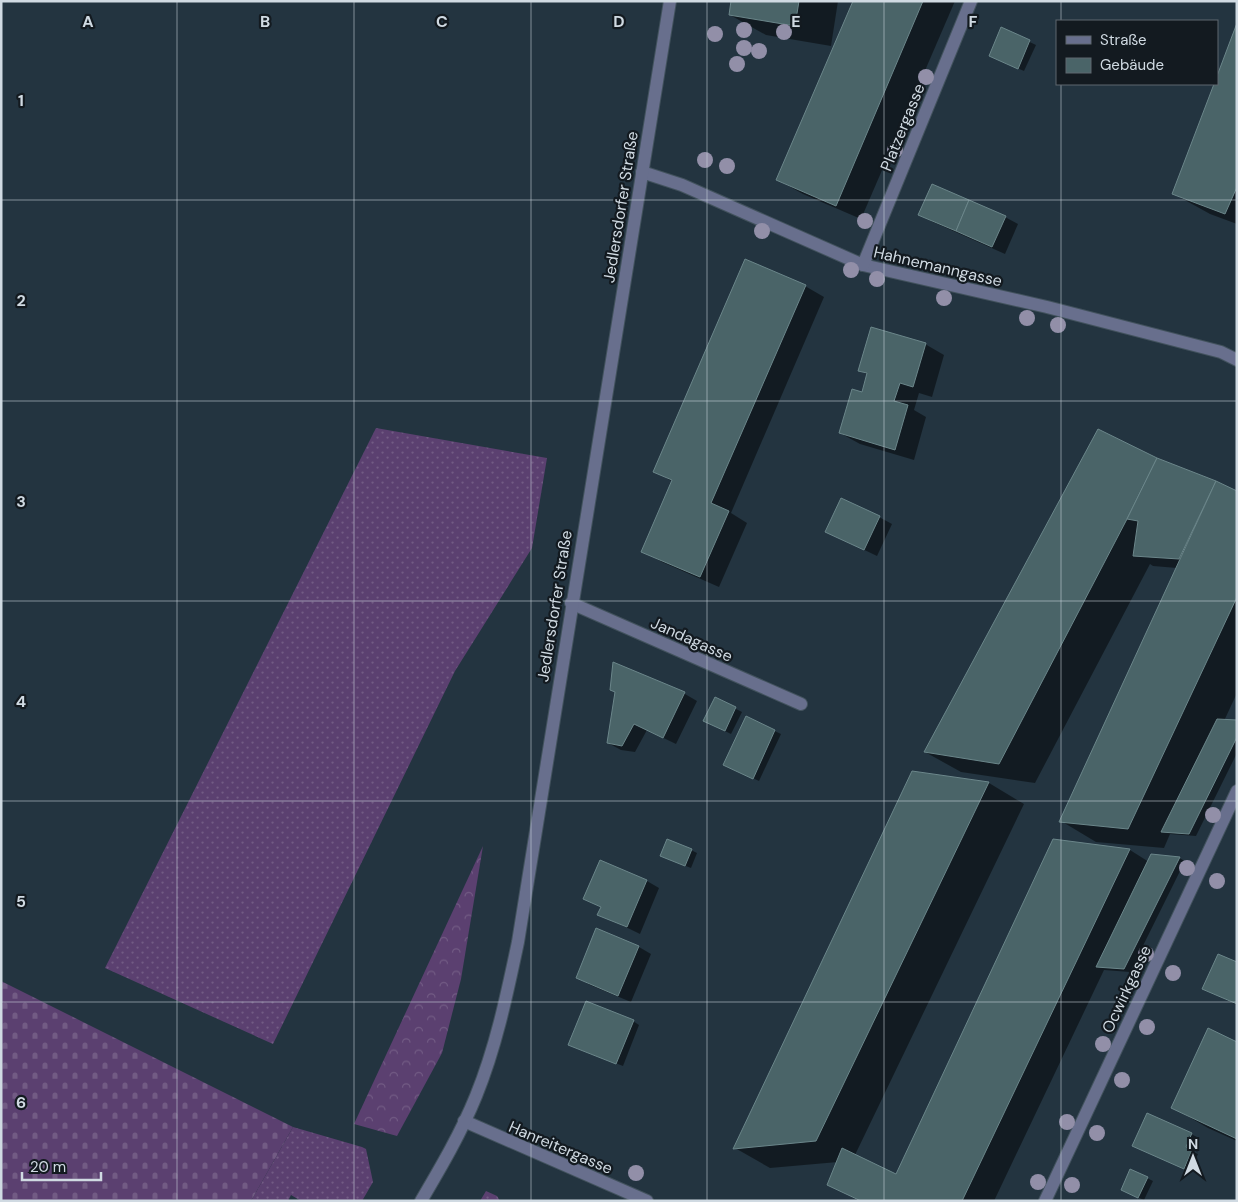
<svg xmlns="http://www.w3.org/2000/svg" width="1238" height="1202" font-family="'DM Sans',sans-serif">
<defs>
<pattern id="grass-dots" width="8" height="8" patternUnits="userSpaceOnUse" patternTransform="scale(1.25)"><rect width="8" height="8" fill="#5b4070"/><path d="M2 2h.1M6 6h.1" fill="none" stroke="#725b84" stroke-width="1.8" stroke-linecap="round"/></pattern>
<pattern id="forest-crowns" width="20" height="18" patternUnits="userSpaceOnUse" patternTransform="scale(1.25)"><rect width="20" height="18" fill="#5b4070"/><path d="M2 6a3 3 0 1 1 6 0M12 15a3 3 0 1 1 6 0" fill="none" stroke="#725b84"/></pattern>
<pattern id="cemetery-stones" width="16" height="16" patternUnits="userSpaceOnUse" patternTransform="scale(1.25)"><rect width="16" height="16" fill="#5b4070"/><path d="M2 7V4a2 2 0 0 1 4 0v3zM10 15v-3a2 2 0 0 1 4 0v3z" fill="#725b84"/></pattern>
</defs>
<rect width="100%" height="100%" fill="#233440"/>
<g fill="url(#grass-dots)">
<polygon points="376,428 547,458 532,548 455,671 273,1044 105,968"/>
<polygon points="293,1127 362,1147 366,1149 373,1182 362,1201 301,1201 291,1195 288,1201 251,1201"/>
<polygon points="486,1191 497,1196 500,1201 480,1201"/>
</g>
<polygon fill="url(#forest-crowns)" points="483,846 461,979 442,1053 397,1136 354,1124"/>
<polygon fill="url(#cemetery-stones)" points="1,981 293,1127 251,1201 1,1201"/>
<g fill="#0007">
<polygon points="732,1 838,1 831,46 766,35 730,15"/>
<polygon points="854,1 955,1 861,219 803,194 778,180"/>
<polygon points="1237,27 1237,224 1210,214 1174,194 1215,84 1217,84 1217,80"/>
<polygon points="1002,29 1036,45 1024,71 996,59"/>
<polygon points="933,186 1005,217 1018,224 1005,254 933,222 920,215"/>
<polygon points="805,286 824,297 731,513 747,523 719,587 662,562 643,551 673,482 655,471"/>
<polygon points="925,344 944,355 932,397 919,393 914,410 926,417 914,460 860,444 840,433 862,393 868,375 860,370"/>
<polygon points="1157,459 1237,492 1237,693 1224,721 1237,722 1237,753 1196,836 1170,834 1164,848 1096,842 1061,821 1177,568 1153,566 1150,564 1035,783 961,772 925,752"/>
<polygon points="879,517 892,524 877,556 827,532"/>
<polygon points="614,664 685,694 697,701 676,744 647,730 635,752 621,750 608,743 616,692"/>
<polygon points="716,699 742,712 731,734 711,724"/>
<polygon points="747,718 781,734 759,781 731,768"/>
<polygon points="913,772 989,783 1024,804 855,1155 897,1176 1054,841 1130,850 1149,862 1179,858 1185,861 1130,972 1104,970 994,1201 859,1201 829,1184 838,1162 770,1168 735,1148"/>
<polygon points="691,850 697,853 691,868 668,859"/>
<polygon points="647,881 659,888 640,934 599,914 602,908 585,899"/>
<polygon points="597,930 639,947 651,954 631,1002 590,985 577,977"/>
<polygon points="1237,963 1237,1005 1204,989"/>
<polygon points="633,1021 639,1025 623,1066 576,1048"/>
<polygon points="1237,1043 1237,1141 1208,1128 1172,1107"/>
<polygon points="1191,1134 1197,1137 1191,1151 1198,1154 1190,1171 1140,1149"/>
<polygon points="1147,1178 1153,1181 1144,1200 1128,1193"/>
</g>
<g fill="#4a6468" stroke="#6b868a">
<polygon points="731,1 799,1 795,26 729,15"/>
<polygon points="853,1 923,1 836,206 776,180"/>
<polygon points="1237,23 1237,187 1225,214 1172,194 1214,84 1217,84 1217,76"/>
<polygon points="1001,27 1030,40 1018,69 989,56"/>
<polygon points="932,184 969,200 956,231 918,215"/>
<polygon points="969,200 1006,216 992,247 956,231"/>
<polygon points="745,259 806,285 711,503 729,511 700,577 641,552 672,480 653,472"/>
<polygon points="871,327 926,343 913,387 900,383 894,401 908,405 895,450 839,433 852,389 862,392 867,373 858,371"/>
<polygon points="1098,429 1157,458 1127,519 999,764 924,752"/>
<polygon points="1157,458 1216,481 1179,559 1133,556 1138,521 1127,519"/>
<polygon points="1216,481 1237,491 1237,597 1128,829 1059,822"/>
<polygon points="841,498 880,516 864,550 825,532"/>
<polygon points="613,662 685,692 663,738 634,724 622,746 607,743 615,692 610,690"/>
<polygon points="715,697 736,707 725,731 703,721"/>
<polygon points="746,716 775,730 753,779 723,765"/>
<polygon points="1217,719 1237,720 1237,737 1189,834 1161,832"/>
<polygon points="912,771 989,782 816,1141 733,1149"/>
<polygon points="667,839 692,849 685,866 660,856"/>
<polygon points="1053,839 1130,849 962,1201 861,1201 827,1185 842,1148 896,1174"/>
<polygon points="1151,854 1180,857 1124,969 1096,967"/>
<polygon points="600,860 647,880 627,927 597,915 601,907 583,899"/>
<polygon points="596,928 639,946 618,996 576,978"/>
<polygon points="1218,954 1237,962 1237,1004 1202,989"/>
<polygon points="586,1001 634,1020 616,1064 568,1045"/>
<polygon points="1208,1028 1237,1042 1237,1139 1171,1108"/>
<polygon points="1147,1113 1192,1133 1186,1147 1192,1150 1184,1169 1132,1146"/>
<polygon points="1130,1169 1148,1177 1138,1198 1121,1190"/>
</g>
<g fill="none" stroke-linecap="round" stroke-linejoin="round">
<g stroke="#42525d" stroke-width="14">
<g id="minor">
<polyline points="642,172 682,185 863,265 1047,307 1221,352 1237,360"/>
<polyline points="863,265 971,1"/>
<polyline points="571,603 801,704"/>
<polyline points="464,1121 647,1201"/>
<path d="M421 1201C441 1167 461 1133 476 1096 496 1047 507 994 518 942L670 1"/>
<polyline points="1045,1201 1237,791"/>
</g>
</g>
<use href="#minor" stroke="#686f8d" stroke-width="12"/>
</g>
<g fill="#928fa8">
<circle cx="744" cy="30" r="8"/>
<circle cx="784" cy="32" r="8"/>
<circle cx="715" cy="34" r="8"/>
<circle cx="744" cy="48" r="8"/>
<circle cx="759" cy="51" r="8"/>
<circle cx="737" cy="64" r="8"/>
<circle cx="926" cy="77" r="8"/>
<circle cx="895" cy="150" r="8"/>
<circle cx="705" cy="160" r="8"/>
<circle cx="727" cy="166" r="8"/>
<circle cx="865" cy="221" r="8"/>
<circle cx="762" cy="231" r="8"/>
<circle cx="851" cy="270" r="8"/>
<circle cx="877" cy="279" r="8"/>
<circle cx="944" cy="298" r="8"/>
<circle cx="1027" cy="318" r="8"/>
<circle cx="1058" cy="325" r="8"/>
<circle cx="1213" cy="815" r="8"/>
<circle cx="1187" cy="868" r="8"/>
<circle cx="1217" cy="881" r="8"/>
<circle cx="1146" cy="954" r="8"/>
<circle cx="1173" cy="973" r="8"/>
<circle cx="1147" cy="1027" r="8"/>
<circle cx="1103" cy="1044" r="8"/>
<circle cx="1122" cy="1080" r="8"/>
<circle cx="1067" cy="1122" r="8"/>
<circle cx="1097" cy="1133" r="8"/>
<circle cx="636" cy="1173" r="8"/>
<circle cx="1038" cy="1182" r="8"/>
<circle cx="1072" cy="1185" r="8"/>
</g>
<path fill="none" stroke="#d0dae2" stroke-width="1" stroke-opacity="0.55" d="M177 1V1201M354 1V1201M531 1V1201M707 1V1201M884 1V1201M1061 1V21M1061 84V1201M1 200H1237M1 401H1237M1 601H1237M1 801H1237M1 1002H1237"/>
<g text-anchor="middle" stroke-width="4.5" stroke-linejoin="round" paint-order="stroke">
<g font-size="16" fill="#d0dae2" stroke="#131a20">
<text transform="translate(902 127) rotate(-68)" y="6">Platzergasse</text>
<text transform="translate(620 207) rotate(-81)" y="6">Jedlersdorfer Straße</text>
<text transform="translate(938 266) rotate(13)" y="6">Hahnemanngasse</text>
<text transform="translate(554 606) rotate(-81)" y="6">Jedlersdorfer Straße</text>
<text transform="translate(692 639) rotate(24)" y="6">Jandagasse</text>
<text transform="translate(1126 989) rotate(-65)" y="6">Ocwirkgasse</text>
<text transform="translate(561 1147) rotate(23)" y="6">Hanreitergasse</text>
</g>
</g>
<g font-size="16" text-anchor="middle" font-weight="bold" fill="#d0dae2" stroke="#131a20" stroke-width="4.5" stroke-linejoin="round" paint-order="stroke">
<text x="88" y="27">A</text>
<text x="265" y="27">B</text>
<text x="442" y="27">C</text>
<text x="619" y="27">D</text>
<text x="796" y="27">E</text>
<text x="973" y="27">F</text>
<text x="21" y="106">1</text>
<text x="21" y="306">2</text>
<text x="21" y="507">3</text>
<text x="21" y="707">4</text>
<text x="21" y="907">5</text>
<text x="21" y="1108">6</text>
</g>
<rect width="1238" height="1202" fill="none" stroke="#d0dae2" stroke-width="5"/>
<rect x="1056" y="20" width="162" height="65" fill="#131a20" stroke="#5f676e"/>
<rect x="1066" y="36" width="25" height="8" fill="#686f8d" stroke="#5f676e"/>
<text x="1100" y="45" font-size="15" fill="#d0dae2">Straße</text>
<rect x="1066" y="58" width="25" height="15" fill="#4a6468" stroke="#5f676e"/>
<text x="1100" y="70" font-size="15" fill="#d0dae2">Gebäude</text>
<g transform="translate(1193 1157)" stroke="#131a20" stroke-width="4" paint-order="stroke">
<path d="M0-4L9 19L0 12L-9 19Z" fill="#d0dae2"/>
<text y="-8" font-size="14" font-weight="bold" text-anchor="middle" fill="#d0dae2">N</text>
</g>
<path d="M22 1172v8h79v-8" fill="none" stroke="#d0dae2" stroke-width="2.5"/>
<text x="30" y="1172" font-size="15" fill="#d0dae2" stroke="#131a20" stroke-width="4" paint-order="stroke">20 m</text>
</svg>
